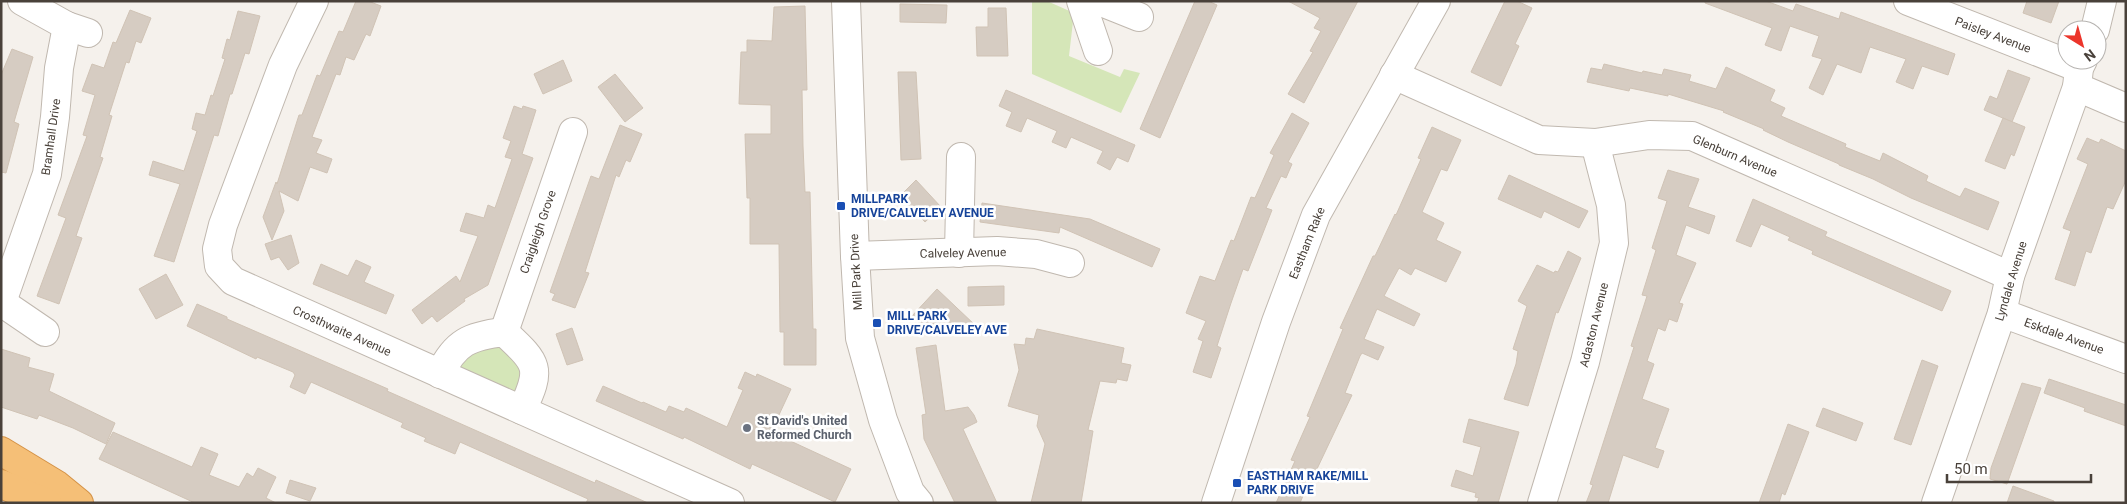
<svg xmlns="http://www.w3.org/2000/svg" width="2127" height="504" font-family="Roboto,sans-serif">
<rect width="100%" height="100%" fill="#f5f1ec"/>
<g fill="#d5e6b8">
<polygon points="1032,1 1047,1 1074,13 1069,56 1120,77 1124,69 1140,73 1121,113 1032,74"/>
<polygon points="493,344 510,350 524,365 520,394 465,375 459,364 465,354"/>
</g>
<g fill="#d6ccc2" stroke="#d0c3b5">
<polygon points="356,1 368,1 381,6 370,36 366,34 354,60 346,57 340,75 336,74 312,137 322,140 316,153 332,159 327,173 310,167 298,201 279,191 284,211 272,240 263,217 276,182 277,184 299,115 302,115 317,75 320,76 339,31 343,32"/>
<polygon points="1195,1 1208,1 1217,5 1160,138 1140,129"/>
<polygon points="1288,1 1358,1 1304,103 1288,94 1313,52 1310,51 1321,31 1314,28 1320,18"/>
<polygon points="1505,1 1517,1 1532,8 1515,44 1519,46 1501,86 1471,72"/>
<polygon points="1705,1 1766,1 1793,11 1796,4 1839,19 1841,12 1955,54 1948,75 1922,66 1913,89 1896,82 1906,59 1870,47 1861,73 1837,64 1823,95 1809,88 1822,59 1812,56 1819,36 1790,26 1781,51 1765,45 1772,28 1705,3"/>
<polygon points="2027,1 2059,1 2051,23 2023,13"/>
<polygon points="900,4 947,5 946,23 900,22"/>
<polygon points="805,6 807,90 802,90 803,146 805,192 810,192 813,329 816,329 816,365 784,365 784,332 780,332 779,244 750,244 750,198 747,198 745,134 771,134 771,105 739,104 741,52 747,52 747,40 772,41 774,7"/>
<polygon points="988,8 1006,8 1008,56 977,56 976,27 988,27"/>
<polygon points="130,10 151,18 141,43 136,41 129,63 126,62 109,115 112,116 100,157 103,158 76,236 82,238 59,304 37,296 66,218 58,215 87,136 83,135 95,95 82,91 92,64 104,68 113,42 116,43"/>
<polygon points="238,11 260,16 249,54 245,53 232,94 230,94 218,136 214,135 174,262 154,256 180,184 149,175 153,161 184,171 197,131 192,129 196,113 205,115 211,95 213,96 225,59 222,58 227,39 230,40"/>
<polygon points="12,49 33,57 14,122 19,124 6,173 1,172 1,75"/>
<polygon points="563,60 572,81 543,94 534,74"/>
<polygon points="1604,64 1642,73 1643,71 1662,75 1664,69 1691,75 1689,81 1716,89 1726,67 1775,90 1770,101 1785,108 1781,116 1846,144 1845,147 1880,161 1883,153 1928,176 1926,181 1960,197 1965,188 1999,202 1988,230 1911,198 1873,179 1839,165 1839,164 1788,142 1763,130 1764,129 1723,112 1724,111 1668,94 1668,96 1630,88 1629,91 1587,82 1591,68 1602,70"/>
<polygon points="2008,70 2030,78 2012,122 1984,110 1990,96 1997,99"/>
<polygon points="898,72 916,72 921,159 901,160"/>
<polygon points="615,74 643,108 625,122 598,87"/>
<polygon points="1006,90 1135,145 1128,162 1117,157 1110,170 1097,163 1103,151 1071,137 1066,148 1052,142 1057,131 1027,118 1021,132 1006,126 1012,112 999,106"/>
<polygon points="514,106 522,109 523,106 536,110 522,154 533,158 488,285 464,299 465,301 437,322 432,316 422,324 412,310 456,276 460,282 478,236 460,231 466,213 484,218 488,205 495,208 512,159 505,157 511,141 503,138"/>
<polygon points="1292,113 1309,123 1288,162 1292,164 1286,178 1281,176 1266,208 1272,210 1248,271 1243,269 1231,303 1217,346 1221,348 1211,378 1193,372 1203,341 1198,339 1206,321 1186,313 1200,276 1215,281 1231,240 1234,241 1251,197 1255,198 1274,155 1270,153"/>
<polygon points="2003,118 2025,127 2014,156 2011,154 2005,169 1985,161"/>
<polygon points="620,125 642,134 630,162 626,160 619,177 616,175 585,272 589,273 575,308 552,300 555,294 550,292 591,176 599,179"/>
<polygon points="1432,127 1461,140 1447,171 1441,169 1422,212 1444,223 1436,240 1461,252 1446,282 1415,268 1411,275 1399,268 1384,296 1420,314 1414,326 1377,309 1376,311 1364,339 1384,347 1378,360 1362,353 1360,356 1345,393 1352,395 1316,471 1319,472 1312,488 1307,486 1300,503 1276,503 1295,461 1291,460 1310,417 1307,416 1343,329 1340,328 1373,256 1375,256 1395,214 1396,215 1421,159 1418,158"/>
<polygon points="2087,138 2099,143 2101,139 2126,151 2126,180 2113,209 2107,207 2091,253 2086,251 2075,286 2055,279 2071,231 2063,228 2088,164 2077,159"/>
<polygon points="1668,170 1699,179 1688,207 1715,216 1709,234 1686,225 1676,255 1696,263 1679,303 1683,304 1677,322 1669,319 1665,331 1658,328 1647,361 1654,364 1642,399 1669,409 1655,448 1664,451 1658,468 1623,455 1608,503 1586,503 1593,485 1590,484 1634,347 1631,346 1647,296 1642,295 1656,250 1652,248 1667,201 1658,198"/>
<polygon points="1509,175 1588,211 1579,228 1544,211 1541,218 1498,199"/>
<polygon points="916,180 941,207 925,222 900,196"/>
<polygon points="1753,199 1827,232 1825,236 1951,291 1942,311 1812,254 1813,251 1788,240 1790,237 1761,224 1751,247 1736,241"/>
<polygon points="982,203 1090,219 1160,249 1152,267 1060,227 1059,233 980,222"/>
<polygon points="291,235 299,263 288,270 279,257 271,260 265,244"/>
<polygon points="1568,251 1581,258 1558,313 1556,312 1528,406 1504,399 1516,364 1518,351 1513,349 1527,306 1518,301 1537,265 1554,273 1555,271 1558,272"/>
<polygon points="356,260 371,267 364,282 394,295 386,314 313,284 321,264 348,276"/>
<polygon points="166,274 183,305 156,319 139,289"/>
<polygon points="1004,286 1004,305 968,306 968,287"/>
<polygon points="937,289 976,326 927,330 912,316"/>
<polygon points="197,304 227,317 227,319 388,389 387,391 531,455 595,483 596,480 648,503 586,503 588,499 460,442 455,454 424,441 426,438 401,427 403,423 311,382 305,394 290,387 295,375 293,372 257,357 256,359 187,326"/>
<polygon points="572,328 583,360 567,365 556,334"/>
<polygon points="1037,329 1124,348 1121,363 1131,365 1127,381 1117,379 1116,383 1100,381 1088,430 1093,431 1081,503 1031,503 1045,444 1037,426 1039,415 1008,406 1019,370 1014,344 1025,345 1026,338 1034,339"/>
<polygon points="936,345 945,411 968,407 974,415 977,422 963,429 997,503 955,503 924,439 922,415 926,414 916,348"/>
<polygon points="1,349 30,358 28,367 54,374 49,391 115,423 106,444 73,428 39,415 37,419 1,407"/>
<polygon points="1922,360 1938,366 1911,445 1894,439"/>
<polygon points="745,372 756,377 757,374 791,389 771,432 851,469 835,502 752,464 750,469 684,437 683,439 596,401 603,386 642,403 643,402 666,412 669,406 684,412 686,408 727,427 743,390 738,388"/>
<polygon points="2049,379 2126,405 2126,426 2084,411 2085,408 2044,393"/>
<polygon points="2022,383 2041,388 2007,484 1990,479 1991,468"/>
<polygon points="1823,408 1863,423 1856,441 1816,426"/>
<polygon points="1469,419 1519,432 1498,503 1477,503 1479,498 1475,497 1476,493 1451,486 1456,470 1473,476 1481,447 1463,442"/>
<polygon points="1788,424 1809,432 1785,495 1782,493 1779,503 1759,503"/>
<polygon points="113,432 192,467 201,447 218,454 209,475 239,487 247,473 253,477 258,468 276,477 266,498 276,503 195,503 99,459"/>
<polygon points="290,480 316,488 310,501 286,493"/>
<polygon points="2013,486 2054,501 2054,503 2007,503"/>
</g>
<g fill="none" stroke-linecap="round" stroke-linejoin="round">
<g stroke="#c0b8af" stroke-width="30">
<g id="minor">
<polyline points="22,1 67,26 88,33"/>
<polyline points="314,1 283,65 223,225 217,249 219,266 233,281 730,503"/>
<polyline points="846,1 855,256 860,338 883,420 910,492 919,503"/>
<polyline points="1081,1 1098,51"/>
<polyline points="1099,1 1139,17"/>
<polyline points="1908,1 2079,68"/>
<polyline points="2095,30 2102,1"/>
<polyline points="1394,75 1539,140 1595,143 1649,135 1692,136 2010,276"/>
<polyline points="2077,87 2126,108"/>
<polyline points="959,253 961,157"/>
<polyline points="855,256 997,251 1036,254 1070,263"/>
<polyline points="1,302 45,332"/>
<polyline points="2,302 47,174 55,117 59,68 67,26"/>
<polyline points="2002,313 2126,359"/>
<polyline points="504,332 573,132"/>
<path d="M440 374C455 342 470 336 504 332 537 363 543 367 522 410"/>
<polyline points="1216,503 1276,322 1316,215 1436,1"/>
<polyline points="1542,503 1585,362 1614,243 1611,205 1595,143"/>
<polyline points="1936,503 2002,313 2010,276 2077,87 2079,68 2083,60"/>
</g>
</g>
<g stroke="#d49246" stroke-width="30">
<g id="highway">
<polyline points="1,451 57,485 79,503"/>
<polyline points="1,484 47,503"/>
</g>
</g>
<use href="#minor" stroke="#fff" stroke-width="28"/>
<use href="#highway" stroke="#f5bf77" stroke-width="28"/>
</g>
<g fill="#1a4fb4" stroke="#fff" stroke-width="2">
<rect x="836" y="201" width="10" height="10" rx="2.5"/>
<rect x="872" y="318" width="10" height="10" rx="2.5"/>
<rect x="1232" y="478" width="10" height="10" rx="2.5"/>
</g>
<circle fill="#6b7280" stroke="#fff" stroke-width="2" cx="747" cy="428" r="5"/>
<g text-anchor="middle" stroke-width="5" stroke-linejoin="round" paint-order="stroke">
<g font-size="12" fill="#49413a" stroke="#fff">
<text transform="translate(1993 35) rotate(21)" y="4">Paisley Avenue</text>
<text transform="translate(51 137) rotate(-82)" y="4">Bramhall Drive</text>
<text transform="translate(1735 156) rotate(23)" y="4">Glenburn Avenue</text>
<text transform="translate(538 232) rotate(-71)" y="4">Craigleigh Grove</text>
<text transform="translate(1307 243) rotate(-68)" y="4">Eastham Rake</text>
<text transform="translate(963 253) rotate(-1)" y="4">Calveley Avenue</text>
<text transform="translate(856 272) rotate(-93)" y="4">Mill Park Drive</text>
<text transform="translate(2011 281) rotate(-73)" y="4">Lyndale Avenue</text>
<text transform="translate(1594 325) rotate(-76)" y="4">Adaston Avenue</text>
<text transform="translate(342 331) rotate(24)" y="4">Crosthwaite Avenue</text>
<text transform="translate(2064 336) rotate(20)" y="4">Eskdale Avenue</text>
</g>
<g font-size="12" font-weight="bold" fill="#164399" stroke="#fff" text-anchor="start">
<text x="851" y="203">MILLPARK<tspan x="851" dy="14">DRIVE/CALVELEY AVENUE</tspan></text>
<text x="887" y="320">MILL PARK<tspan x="887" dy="14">DRIVE/CALVELEY AVE</tspan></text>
<text x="1247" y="480">EASTHAM RAKE/MILL<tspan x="1247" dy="14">PARK DRIVE</tspan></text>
</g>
<g font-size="12" font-weight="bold" fill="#5b616d" stroke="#fff" text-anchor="start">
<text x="757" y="425">St David's United<tspan x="757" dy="14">Reformed Church</tspan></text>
</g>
</g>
<rect width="2127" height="504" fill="none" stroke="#49413a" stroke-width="5"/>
<g transform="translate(2082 45) rotate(143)"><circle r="24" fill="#ffffff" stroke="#b6b3b0"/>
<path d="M0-4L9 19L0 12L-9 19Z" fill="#ec352b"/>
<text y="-8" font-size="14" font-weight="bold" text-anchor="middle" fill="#49413a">N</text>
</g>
<path d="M1947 474v8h144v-8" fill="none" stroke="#49413a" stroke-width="2.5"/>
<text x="1954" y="474" font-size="15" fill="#49413a" stroke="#ffffff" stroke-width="4" paint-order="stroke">50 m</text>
</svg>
